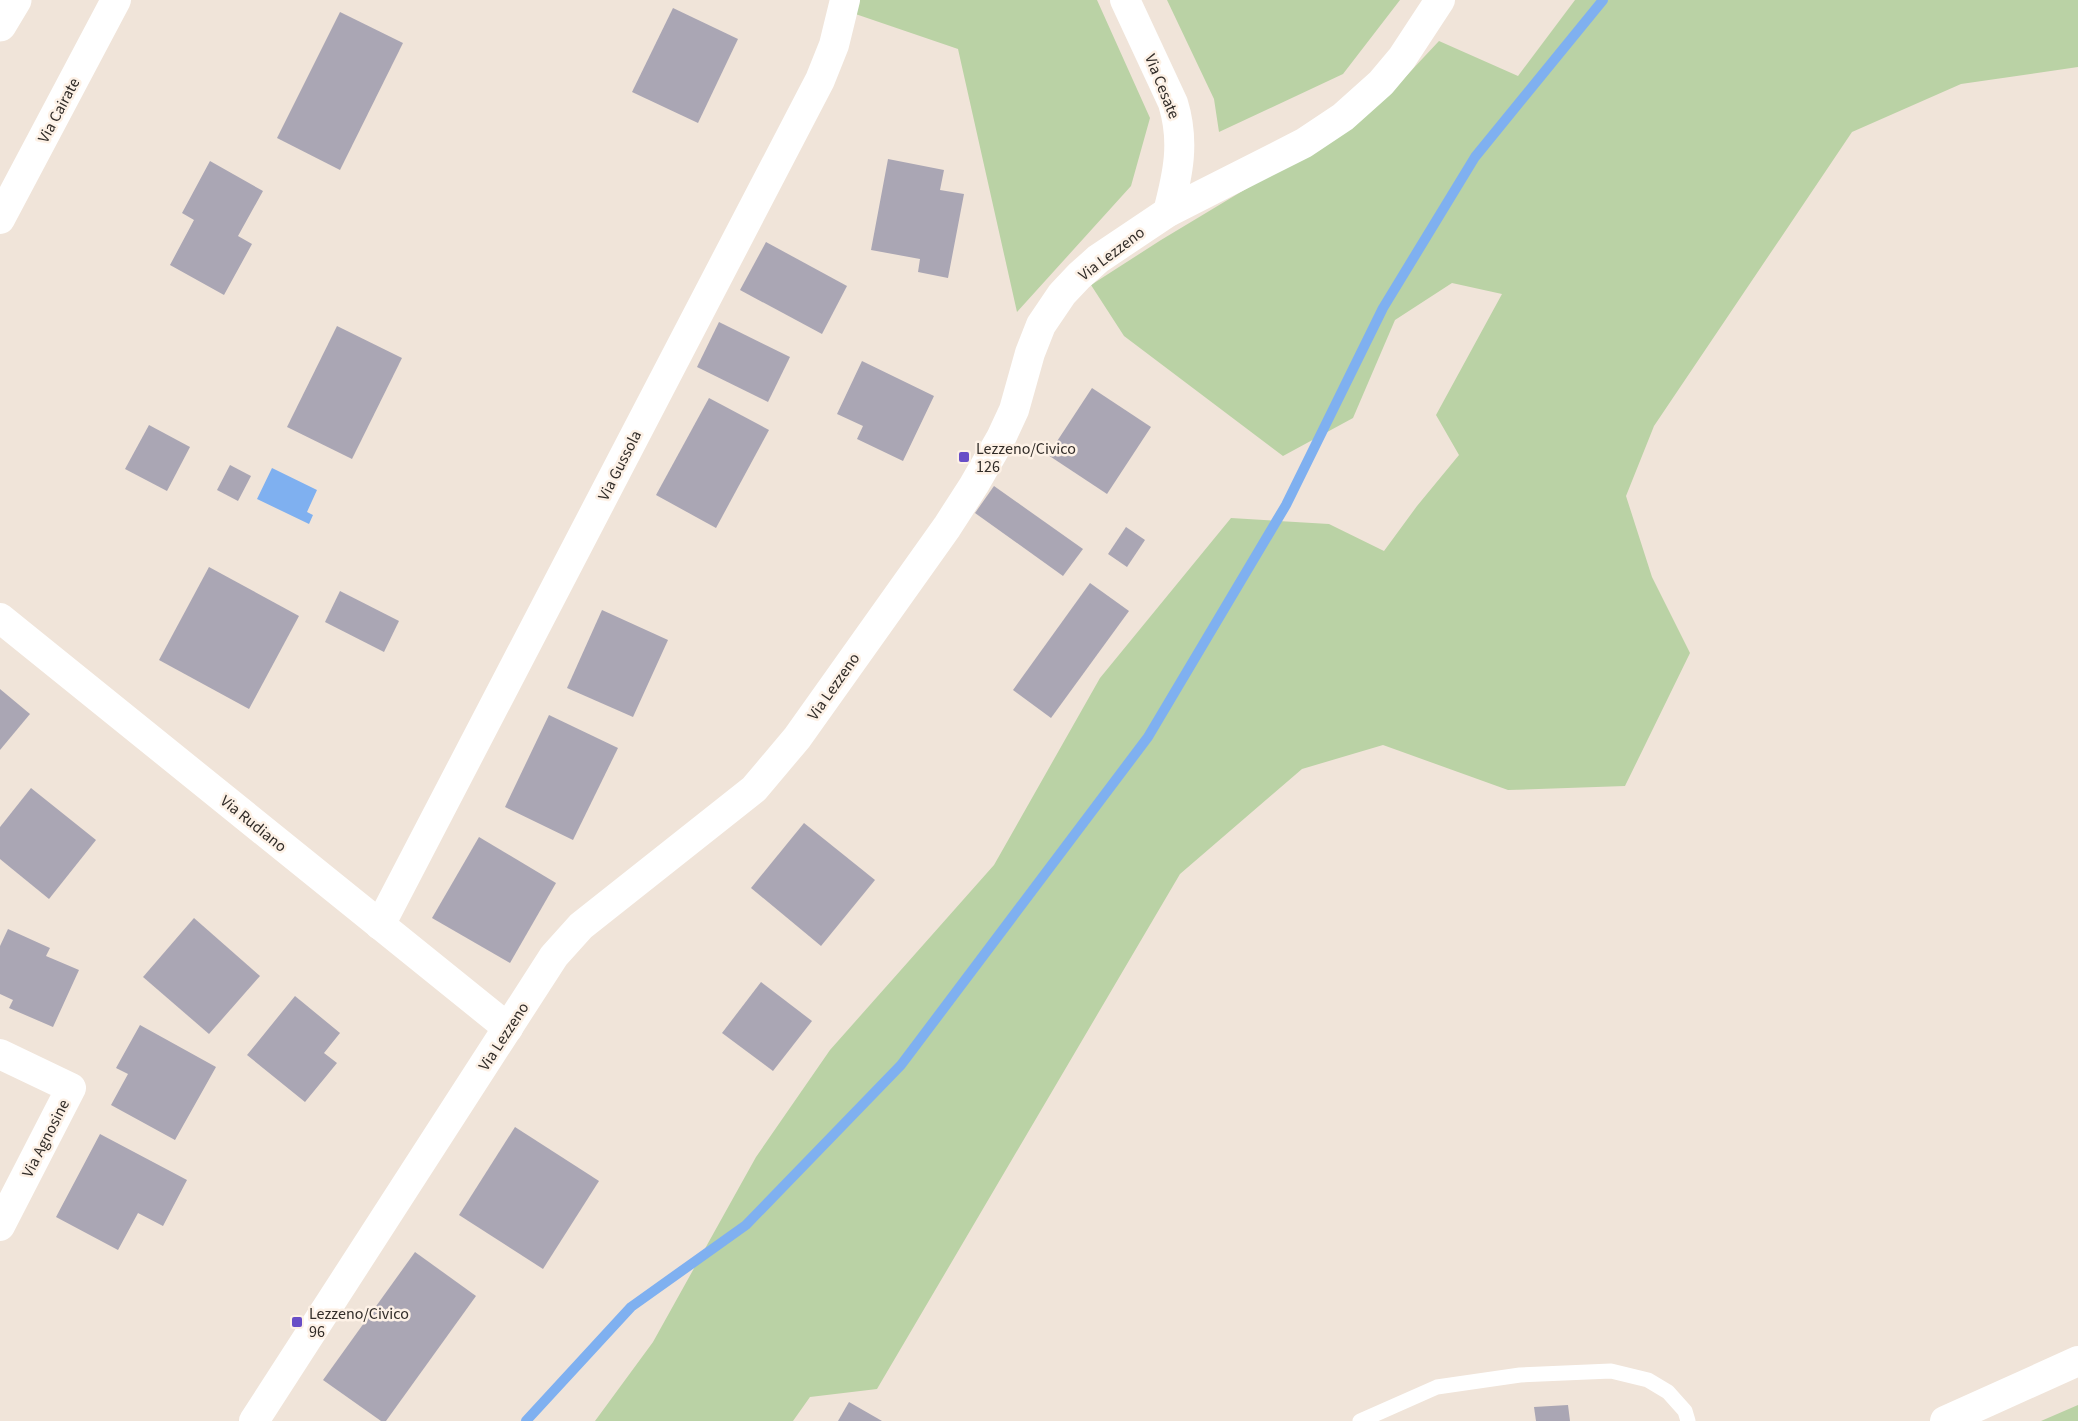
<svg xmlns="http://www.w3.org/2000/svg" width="2078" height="1421" font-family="'Source Sans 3',sans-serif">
<rect width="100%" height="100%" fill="#f0e4d9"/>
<g fill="#bad2a5">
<polygon points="831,0 1097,0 1150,118 1131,186 1017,312 958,49 832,6"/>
<polygon points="1167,0 1400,0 1343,74 1219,132 1214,99"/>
<polygon points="1575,0 2078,0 2078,67 1961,84 1852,132 1654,426 1626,496 1652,577 1690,653 1625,786 1508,790 1383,745 1302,769 1180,874 877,1389 810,1397 793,1421 595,1421 653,1342 756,1157 830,1050 994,865 1100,678 1231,518 1329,524 1384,551 1417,506 1459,455 1436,415 1502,294 1452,283 1395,320 1353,418 1283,456 1124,336 1091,285 1161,240 1347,128 1394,89 1439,41 1518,76"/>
<polygon points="2078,1405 2078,1421 2041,1421"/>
</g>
<polygon fill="#7fb0f0" points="272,468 317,490 307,512 313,515 309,524 257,499"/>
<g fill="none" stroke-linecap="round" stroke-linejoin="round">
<polyline stroke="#7fb0f0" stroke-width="10" points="526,1421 631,1307 746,1225 901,1065 1148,737 1286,505 1383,308 1475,157 1603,0"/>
</g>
<g fill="#aaa6b4">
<polygon points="673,8 738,39 698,123 632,92"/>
<polygon points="340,12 403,43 340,170 277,138"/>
<polygon points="888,159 944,170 940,190 964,194 948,278 918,272 920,259 871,250"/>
<polygon points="210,161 263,191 238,236 252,244 224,295 170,265 194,220 182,213"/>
<polygon points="766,242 847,286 822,334 740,290"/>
<polygon points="719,322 790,357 768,402 697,367"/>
<polygon points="337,326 402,358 352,459 287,427"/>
<polygon points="862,361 934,396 903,461 857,439 863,426 837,414"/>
<polygon points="1092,388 1151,427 1107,494 1048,455"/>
<polygon points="709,398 769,430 716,528 656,495"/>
<polygon points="149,425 190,447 167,491 125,469"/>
<polygon points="230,465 251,476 238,501 217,490"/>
<polygon points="994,486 1083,549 1063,576 975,513"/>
<polygon points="1126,527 1145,540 1127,567 1108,554"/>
<polygon points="209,567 299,616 249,709 159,660"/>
<polygon points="1090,583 1129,611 1051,718 1013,690"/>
<polygon points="340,591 399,621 384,652 325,622"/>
<polygon points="602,610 668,640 633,717 567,688"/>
<polygon points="0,689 30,714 0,750"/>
<polygon points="549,715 618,748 573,840 505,807"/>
<polygon points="31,788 96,840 49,899 0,859 0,827"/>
<polygon points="804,823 875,880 821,946 751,888"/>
<polygon points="479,837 556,883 510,963 432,918"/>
<polygon points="194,918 260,976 209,1034 143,977"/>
<polygon points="8,929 50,948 46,956 79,970 53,1027 9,1008 13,1000 0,994 0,946"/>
<polygon points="761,982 812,1021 773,1071 722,1033"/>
<polygon points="295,996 340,1033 324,1053 337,1063 305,1102 247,1055"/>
<polygon points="140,1025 216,1067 175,1140 111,1105 128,1074 116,1068"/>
<polygon points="515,1127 599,1181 543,1269 459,1215"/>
<polygon points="100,1134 187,1180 163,1226 138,1213 118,1250 56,1217"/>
<polygon points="415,1252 476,1296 386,1421 381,1421 323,1380"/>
<polygon points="849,1402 882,1421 838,1421"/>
<polygon points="1568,1405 1570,1421 1536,1421 1534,1407"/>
</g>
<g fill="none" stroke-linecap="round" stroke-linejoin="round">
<polyline stroke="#fff" stroke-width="15" points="1360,1421 1437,1387 1520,1375 1611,1371 1648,1380 1668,1392 1685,1411 1688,1421"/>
<g stroke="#fff" stroke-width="30">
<path d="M1125 0 1173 103C1185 142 1178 174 1168 212"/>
<polyline points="0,219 116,0"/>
<polyline points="0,618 508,1028"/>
<polyline points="380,925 820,80 834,45 845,0"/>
<polyline points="0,1054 71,1088 0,1226"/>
<polyline points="254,1421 554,956 581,926 754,789 797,738 947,527 974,485 1001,438 1014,410 1030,353 1041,325 1062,294 1079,276 1098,259 1168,212 1304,143 1343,117 1381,83 1402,58 1440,0"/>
<polyline points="1945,1421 2078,1361"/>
</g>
<polyline stroke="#fff" stroke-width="33" points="0,25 15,0"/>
</g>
<g fill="#684ec7" stroke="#fdf1e6" stroke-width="2">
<rect x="958" y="451" width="12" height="12" rx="3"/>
<rect x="291" y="1316" width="12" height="12" rx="3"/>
</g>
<g text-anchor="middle" stroke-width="5" stroke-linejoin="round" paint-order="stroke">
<g font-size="16" fill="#312c28" stroke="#fdf1e6">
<text transform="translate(1163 86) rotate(68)" y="6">Via Cesate</text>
<text transform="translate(58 110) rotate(-62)" y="6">Via Cairate</text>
<text transform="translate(1111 253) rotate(-37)" y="6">Via Lezzeno</text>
<text transform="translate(619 465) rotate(-63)" y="6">Via Gussola</text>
<text transform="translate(833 686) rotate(-55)" y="6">Via Lezzeno</text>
<text transform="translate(254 823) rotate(39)" y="6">Via Rudiano</text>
<text transform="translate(503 1036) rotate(-57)" y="6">Via Lezzeno</text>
<text transform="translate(45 1138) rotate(-63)" y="6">Via Agnosine</text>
</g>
<g font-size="16" fill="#312c28" stroke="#fdf1e6" text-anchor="start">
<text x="976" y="454">Lezzeno/Civico<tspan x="976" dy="18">126</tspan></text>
<text x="309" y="1319">Lezzeno/Civico<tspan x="309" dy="18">96</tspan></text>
</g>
</g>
</svg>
